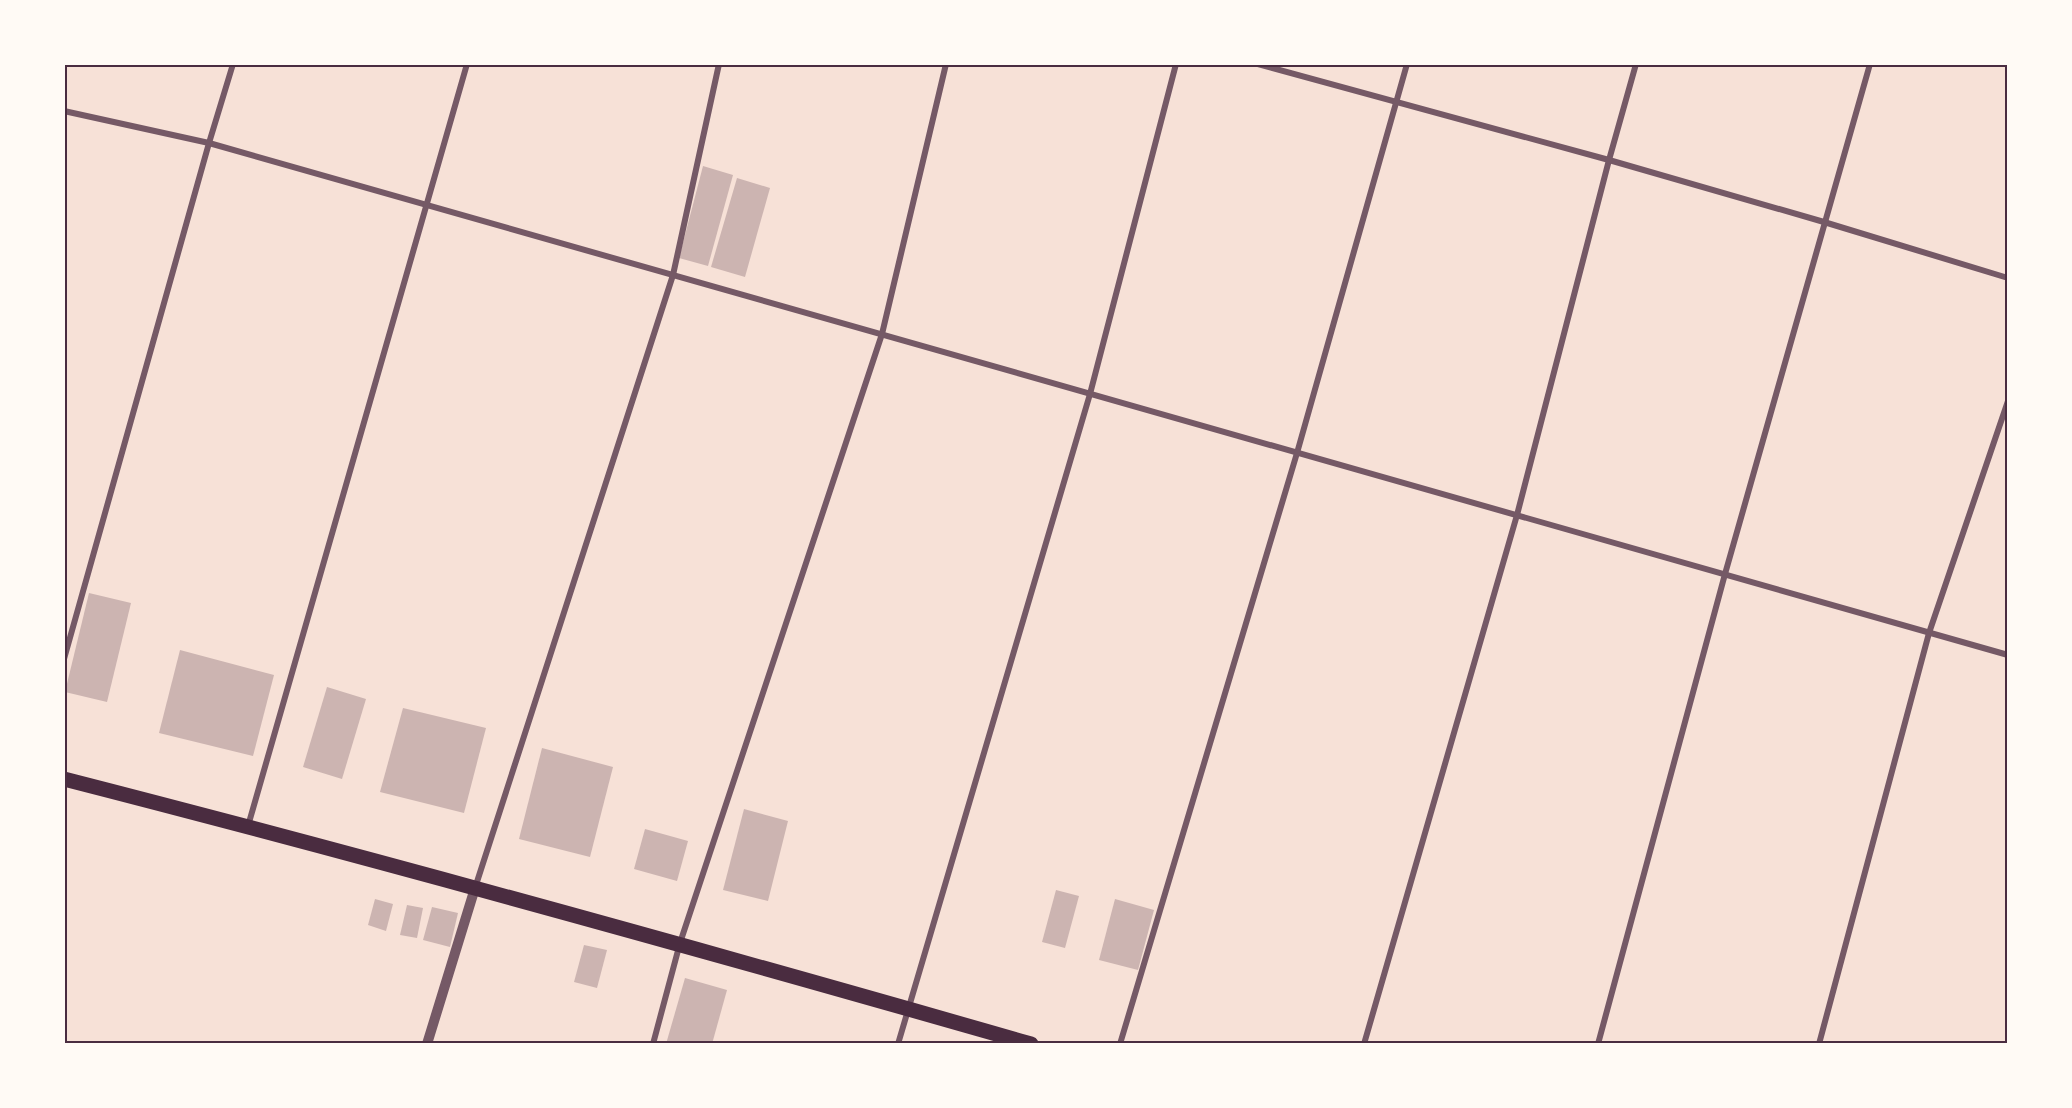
<svg xmlns="http://www.w3.org/2000/svg" width="2072" height="1108" font-family="Lora,serif">
<rect width="100%" height="100%" fill="#f7e1d7"/>
<g fill="#ccb4b1">
<polygon points="703,166 733,175 708,266 679,258"/>
<polygon points="737,178 770,188 745,277 711,267"/>
<polygon points="89,593 131,603 107,702 65,692"/>
<polygon points="180,650 274,675 253,756 159,733"/>
<polygon points="327,687 366,699 342,779 303,767"/>
<polygon points="403,708 486,728 464,813 380,792"/>
<polygon points="542,748 613,767 590,857 519,839"/>
<polygon points="744,809 788,821 768,901 723,890"/>
<polygon points="645,829 688,841 677,881 634,869"/>
<polygon points="1056,890 1079,896 1065,948 1042,942"/>
<polygon points="375,899 393,904 386,931 368,925"/>
<polygon points="1115,899 1154,910 1138,970 1099,960"/>
<polygon points="407,905 423,908 417,938 400,935"/>
<polygon points="432,907 458,913 450,947 423,940"/>
<polygon points="584,945 607,950 597,988 574,982"/>
<polygon points="685,978 727,990 712,1044 666,1044"/>
</g>
<g fill="none" stroke-linecap="round" stroke-linejoin="round">
<g stroke="#755966" stroke-width="6">
<polyline points="1258,64 1609,160 1824,222 2008,278"/>
<polyline points="64,111 209,143 2008,655"/>
<polyline points="64,659 209,143 233,64"/>
<polyline points="248,826 467,64"/>
<polyline points="475,888 673,275 719,64"/>
<polyline points="653,1044 680,943 882,334 946,64"/>
<polyline points="898,1044 1090,394 1176,64"/>
<polyline points="1120,1044 1297,453 1407,64"/>
<polyline points="1364,1044 1517,515 1609,160 1636,64"/>
<polyline points="1598,1044 1725,574 1870,64"/>
<polyline points="1819,1044 1929,633 2008,401"/>
</g>
<polyline stroke="#755966" stroke-width="10" points="427,1044 475,888"/>
<path stroke="#4a2c40" stroke-width="15" d="M64 779C388 862 710 952 1031 1044"/>
</g>
<rect width="2072" height="1108" fill="none" stroke="#fffaf5" stroke-width="132"/>
<rect x="66" y="66" width="1940" height="976" fill="none" stroke="#4a2c40" stroke-width="2"/>
</svg>
